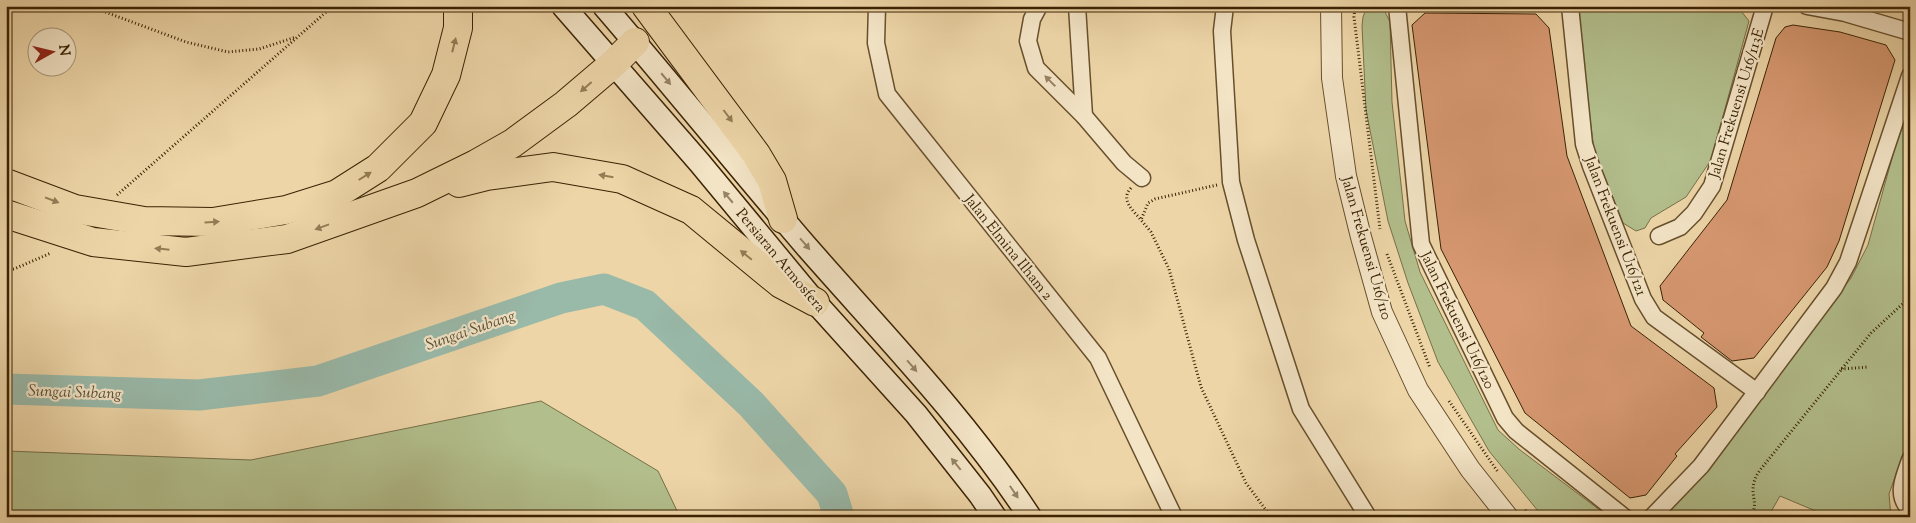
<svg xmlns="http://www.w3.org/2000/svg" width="1916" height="523" font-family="'Sorts Mill Goudy',serif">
<rect width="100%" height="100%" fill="#edd5a7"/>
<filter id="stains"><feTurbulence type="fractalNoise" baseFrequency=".004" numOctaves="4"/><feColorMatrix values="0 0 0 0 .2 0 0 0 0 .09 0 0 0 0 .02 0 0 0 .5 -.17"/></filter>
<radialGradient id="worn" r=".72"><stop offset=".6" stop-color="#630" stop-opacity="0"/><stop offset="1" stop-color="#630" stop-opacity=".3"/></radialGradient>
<g fill="#b2be8c" stroke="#767048">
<polygon points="1373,6 1384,10 1390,22 1392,102 1405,221 1420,272 1498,430 1520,450 1609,517 1543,517 1489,451 1438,362 1408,283 1388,221 1366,110 1362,26 1363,17 1366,9"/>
<polygon points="1585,6 1737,6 1749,21 1711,160 1686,197 1651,218 1645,228 1636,231 1623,223 1594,150 1577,19 1579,10"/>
<polygon points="1910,105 1910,435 1889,494 1891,517 1830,517 1780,496 1768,517 1662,517 1770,384 1851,278 1868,245 1894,151"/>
<polygon points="541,401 658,471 680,517 6,517 6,451 251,460"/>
</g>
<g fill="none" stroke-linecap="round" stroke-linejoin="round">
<polyline stroke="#99b9a9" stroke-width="31" points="6,389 199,395 318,381 561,298 604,289 645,305 751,404 832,494 839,517"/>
</g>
<g fill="#d79871" stroke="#3a2203">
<polygon points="1425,13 1536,14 1549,28 1567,156 1631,326 1714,388 1717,407 1675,454 1677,456 1646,495 1630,498 1525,413 1441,249 1412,25"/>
<polygon points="1793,25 1840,32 1886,45 1895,60 1839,241 1827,267 1754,358 1732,361 1701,337 1704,333 1663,300 1660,286 1727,200 1776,38 1785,27"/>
</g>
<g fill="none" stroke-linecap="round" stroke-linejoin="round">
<g stroke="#674f2c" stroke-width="19">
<g id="minor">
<polyline points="877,6 876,43 887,94 1098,358 1174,517"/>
<polyline points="1039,6 1032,19 1028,41 1036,68 1084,116 1124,163 1142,178"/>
<polyline points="1077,6 1084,116"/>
<polyline points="1225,6 1222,31 1231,182 1246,240 1301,409 1368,517"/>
<polyline points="1397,6 1421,244 1505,418 1516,431 1624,517"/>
<polyline points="1570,6 1584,144 1591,166 1643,299 1654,317 1757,392"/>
<polyline points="1807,6 1845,13 1910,32"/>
<polyline points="1659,236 1680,227 1694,213 1712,186 1765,6"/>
<path d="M1910 460C1904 478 1895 494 1910 510"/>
<polyline points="1652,517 1701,466 1834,288 1848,262 1910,76"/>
</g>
</g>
<g stroke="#674f2c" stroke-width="22">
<polyline id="tertiary" points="1331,6 1332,78 1346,176 1361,237 1382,312 1418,390 1470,469 1508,517"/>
</g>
<g stroke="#3a2203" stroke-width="25">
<g id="secondary">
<polyline points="563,6 699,162 815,302 916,414 980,495 995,517"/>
<path d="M604 6C672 85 738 167 806 246 883 334 966 419 1030 517"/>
</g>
</g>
<g stroke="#3a2203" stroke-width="30">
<g id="motorway">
<polyline points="646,6 756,154 772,181 783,219"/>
<polyline points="6,183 75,209 144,221 213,222 286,210 337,194 378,168 423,123 446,75 458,28 458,6"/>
<polyline points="459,183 487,176 553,167 622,179 691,210 781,284 815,302"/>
<polyline points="6,214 93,242 186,252 287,239 417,193 476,164 513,143 566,104 613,64 635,42"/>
</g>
</g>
<g stroke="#3a2203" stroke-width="3" stroke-dasharray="1 2.5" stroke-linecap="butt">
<polyline points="89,6 186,42 228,52 259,49 296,37"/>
<polyline points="1355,6 1354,17 1380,229"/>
<polyline points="1217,185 1155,199 1148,203 1141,220 1151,232 1169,269 1201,387 1246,483 1271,517"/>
<path d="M1131 188C1120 200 1133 210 1141 220"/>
<polyline points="117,195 333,6"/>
<polyline points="1387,254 1430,368"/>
<polyline points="6,270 14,269 51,253"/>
<polyline points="1841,369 1868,367"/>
<polyline points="1449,401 1498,472"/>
<polyline points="1525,510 1531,517"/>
<path d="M1747 517C1759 510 1753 500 1753 490 1753 482 1756 476 1760 470L1871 333 1910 297"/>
</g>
<use href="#minor" stroke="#f3e4c6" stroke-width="16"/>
<use href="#tertiary" stroke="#f3e4c6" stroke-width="20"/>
<use href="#secondary" stroke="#f3e4c6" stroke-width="22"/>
<use href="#motorway" stroke="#edd5a7" stroke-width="28"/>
</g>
<defs><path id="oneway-solid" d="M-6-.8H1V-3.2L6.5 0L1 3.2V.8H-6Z" transform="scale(1.25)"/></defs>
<g fill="#947c55">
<use href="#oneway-solid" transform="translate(454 45) rotate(-76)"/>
<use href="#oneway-solid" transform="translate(586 87) rotate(139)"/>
<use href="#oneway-solid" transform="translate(728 116) rotate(53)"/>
<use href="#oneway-solid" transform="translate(365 176) rotate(-32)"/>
<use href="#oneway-solid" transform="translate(606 176) rotate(-170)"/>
<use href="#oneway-solid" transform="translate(52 200) rotate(21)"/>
<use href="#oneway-solid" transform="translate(212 222) rotate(-3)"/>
<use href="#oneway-solid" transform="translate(322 227) rotate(160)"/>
<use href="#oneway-solid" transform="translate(162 249) rotate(-174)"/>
<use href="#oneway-solid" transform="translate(746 255) rotate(-141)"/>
</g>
<g fill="#968364">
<use href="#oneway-solid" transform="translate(666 79) rotate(50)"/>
<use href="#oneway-solid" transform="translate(1050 81) rotate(-135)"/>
<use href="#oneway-solid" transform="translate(728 197) rotate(-130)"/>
<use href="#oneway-solid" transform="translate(805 244) rotate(49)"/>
<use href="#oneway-solid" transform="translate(912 366) rotate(49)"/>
<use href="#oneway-solid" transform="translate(956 464) rotate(-129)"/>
<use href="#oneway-solid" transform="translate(1014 492) rotate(56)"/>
</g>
<g text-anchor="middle" stroke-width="4.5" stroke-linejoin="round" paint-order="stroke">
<g font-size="15" fill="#3a2203" stroke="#f3e4c6">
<text transform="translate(1736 103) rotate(-73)" y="5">Jalan Frekuensi U16/113E</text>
<text transform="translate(1616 226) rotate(69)" y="5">Jalan Frekuensi U16/121</text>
<text transform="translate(1009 247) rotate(51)" y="5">Jalan Elmina Ilham 2</text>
<text transform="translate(1367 248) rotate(74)" y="5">Jalan Frekuensi U16/110</text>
<text transform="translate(781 260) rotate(50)" y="5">Persiaran Atmosfera</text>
<text transform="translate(1458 320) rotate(64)" y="5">Jalan Frekuensi U16/120</text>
</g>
<g font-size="16" font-style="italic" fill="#564f35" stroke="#f3e4c6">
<text transform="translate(470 329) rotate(-19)" y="6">Sungai Subang</text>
<text transform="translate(75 391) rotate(2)" y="6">Sungai Subang</text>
</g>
</g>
<rect width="1916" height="523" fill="none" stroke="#edd5a7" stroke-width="25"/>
<rect x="8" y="8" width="1901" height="508" fill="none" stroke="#3a2203" stroke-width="2.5"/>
<rect x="12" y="12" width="1891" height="498" fill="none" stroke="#3a2203"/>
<g transform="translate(52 52) rotate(82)"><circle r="24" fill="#f3e4c6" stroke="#a99678"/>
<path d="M0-4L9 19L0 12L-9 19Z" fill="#8f2418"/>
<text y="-8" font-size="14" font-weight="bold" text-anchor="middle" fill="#3a2203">N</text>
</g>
<rect width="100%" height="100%" filter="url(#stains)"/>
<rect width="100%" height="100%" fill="url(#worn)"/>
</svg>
